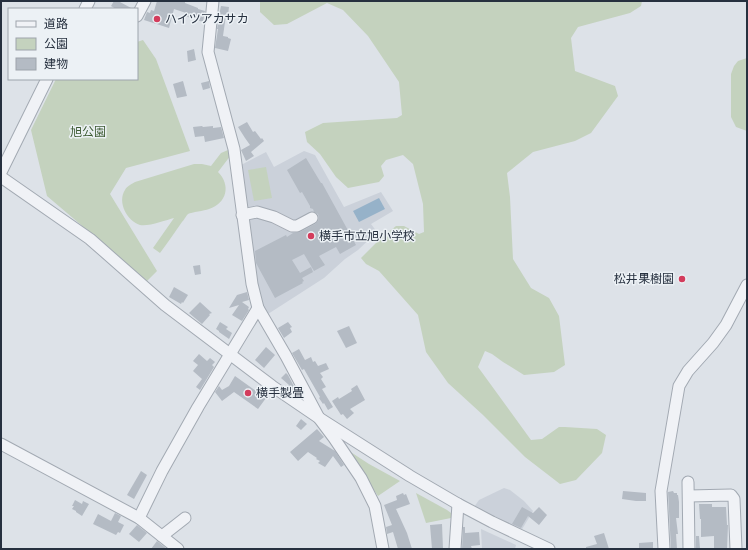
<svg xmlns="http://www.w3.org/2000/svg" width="748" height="550" font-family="'PT Sans','Noto Sans JP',sans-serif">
<rect width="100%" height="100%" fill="#dde2e8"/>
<g fill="#cbd1da">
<polygon points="304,151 315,155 344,207 381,192 393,211 371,224 377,232 358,250 345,259 324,278 268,314 259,298 241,165 266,152 274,167"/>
<polygon points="504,488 510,490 524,501 533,511 521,531 474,507 479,500"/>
<polygon points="481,529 516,545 515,549 482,549"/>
</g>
<g fill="#c4d2be">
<polygon points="260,1 642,1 641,6 630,13 578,27 571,38 575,71 615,86 618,96 591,133 575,141 533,152 507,173 510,197 513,259 531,288 549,298 559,316 565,365 554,372 524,375 503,362 492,354 485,351 478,367 531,440 542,439 559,427 565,427 597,429 606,435 602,453 576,480 560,484 525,457 483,415 448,383 426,352 418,315 379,271 366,264 361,258 380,239 396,226 404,226 419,234 424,232 423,204 413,164 403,155 386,160 381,166 384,176 379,182 348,188 336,177 320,154 307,142 305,132 323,123 397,118 402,115 399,82 368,36 343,10 327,3 287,24 274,25 260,12"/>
<polygon points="143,40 156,59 190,151 126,168 110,194 157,271 147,281 47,196 31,130 56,79 137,79 137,42"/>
<polygon points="747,58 747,131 736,127 731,117 731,74 734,66 738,61"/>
<path d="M228 150 231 155 218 172C231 185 227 203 209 209 204 211 192 212 188 214 186 216 184 220 182 222 175 232 168 242 160 253L153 248 174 218C166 220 148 227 140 225 127 221 117 202 125 190 127 186 132 184 135 182L194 164H202L211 166 221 153Z"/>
<polygon points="266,167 272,198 254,201 248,170"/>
<polygon points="346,449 369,464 400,481 378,496"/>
<polygon points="416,493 447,510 451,513 451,518 426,523"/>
</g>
<polygon fill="#96b2c9" points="379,198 385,209 359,222 353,211"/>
<g fill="#b4bbc4">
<polygon points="114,1 118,1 133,9 116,9 111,6"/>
<polygon points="157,1 185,1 185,3 198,8 198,9 205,11 203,22 185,16 186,13 174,9 169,28 144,20 147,12 150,13 151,10 154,11"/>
<polygon points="221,6 229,7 228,15 226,15 223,36 228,37 228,38 231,39 228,51 215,48 218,29 217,29 219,15"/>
<polygon points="194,49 196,60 188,62 187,51"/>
<polygon points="183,81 187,96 177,98 173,84"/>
<polygon points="209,81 210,88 203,90 201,83"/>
<polygon points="247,122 253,132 255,131 261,139 262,138 264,141 251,152 254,156 246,161 241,150 250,145 245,138 238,127"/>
<polygon points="202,126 203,127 213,126 213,128 221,127 224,138 205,142 204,136 195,137 193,127"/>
<polygon points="306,158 321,183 322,183 356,245 340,254 336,247 319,256 325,265 314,271 304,254 292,260 300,273 311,267 313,272 302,278 304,281 302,282 303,283 275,298 256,263 255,251 286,235 287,237 293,233 300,232 315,224 318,221 319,218 318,214 314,212 313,209 310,208 310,206 302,192 300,193 287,170"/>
<polygon points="200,265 201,274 195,275 193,266"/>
<polygon points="174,287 188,295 183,303 182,302 181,304 169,297"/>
<polygon points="247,292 249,300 242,302 249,307 248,309 249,310 242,321 232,315 239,305 229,308 237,295"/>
<polygon points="200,302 212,313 209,314 210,315 202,324 189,313"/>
<polygon points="220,322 228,327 226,329 232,333 229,339 219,332 219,331 216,329"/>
<polygon points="288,322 292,327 290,328 292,332 284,338 278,328"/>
<polygon points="349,326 357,343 346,348 337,331"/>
<polygon points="266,347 275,355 264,368 255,360"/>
<polygon points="299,349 305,360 311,357 313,362 315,361 318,366 326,363 329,369 320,373 323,377 321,379 326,387 322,389 333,407 328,410 324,403 323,404 319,398 320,397 304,369 302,370 292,353"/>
<polygon points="199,354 207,361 210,358 215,362 212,365 214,367 200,390 196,387 202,379 193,371 198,365 193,361"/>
<polygon points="286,373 288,375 298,394 294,390 292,391 287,387 289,385 281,378"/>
<polygon points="235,376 266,398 258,409 234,392 222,401 215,392 219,386 222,390 229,386"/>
<polygon points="357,385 365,400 350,409 354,413 347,419 343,414 341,415 332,401 338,397 339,399 352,391 351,389"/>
<polygon points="301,419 307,424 301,430 296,426"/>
<polygon points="317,429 324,437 319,441 335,451 344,465 341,467 333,456 325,467 318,463 320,461 316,459 317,458 308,452 298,461 290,452"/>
<polygon points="141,471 147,475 134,499 127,495"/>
<polygon points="623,491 646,493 646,501 636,501 622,499"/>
<polygon points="673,491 674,493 677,493 677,495 678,495 679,502 679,518 676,518 678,534 676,534 677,549 671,549 668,492"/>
<polygon points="403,493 404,495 406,494 410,504 396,509 407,533 412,549 398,549 393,532 387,534 386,527 392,525 384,505 397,500 396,496"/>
<polygon points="75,500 82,504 83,501 89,504 82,516 76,512 76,511 72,509 74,506 72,506"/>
<polygon points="699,504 712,504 712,507 726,507 727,525 728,525 727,549 714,549 714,536 701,537 701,519 700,519"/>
<polygon points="522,507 533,513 539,507 547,515 539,525 528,516 521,528 512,524"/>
<polygon points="115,513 121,516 118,522 124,525 120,533 118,532 116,535 93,524 98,514 111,521"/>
<polygon points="442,524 443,549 432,549 430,525"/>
<polygon points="137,525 147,533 139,542 129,534"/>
<polygon points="463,527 465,527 465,533 479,532 480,545 471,546 472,549 462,549"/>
<polygon points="604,533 609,549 586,549 586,547 597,544 594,536"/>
<polygon points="696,536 699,536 700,549 696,549"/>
<polygon points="157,541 167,549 151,549"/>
<polygon points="653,542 653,549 639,549 639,543"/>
</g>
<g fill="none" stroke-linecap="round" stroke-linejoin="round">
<g stroke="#a2a9b2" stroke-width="13">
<g id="minor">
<polyline points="213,1 208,52 234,149 252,284 258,308 286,356 319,418 334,438 361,478 375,506 383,549"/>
<polyline points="85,9 89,1"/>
<polyline points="137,16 145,1"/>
<polyline points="1,172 47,79"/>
<polyline points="1,177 90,239 165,305 272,386 319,418 410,476 458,504 492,522 549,549"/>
<polyline points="242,215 257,212 274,217 292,226 297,226 312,218"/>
<polyline points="1,444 139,518 178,549"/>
<polyline points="688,482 689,549"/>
<polyline points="689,496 731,495 734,499 736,549"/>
<polyline points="139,518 162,471 198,407 258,308"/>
<polyline points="162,536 185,518"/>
<polyline points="455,549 458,504"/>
<polyline points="664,549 661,491 679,386 688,371 713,343 726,325 747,285"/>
</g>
</g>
<use href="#minor" stroke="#f0f2f6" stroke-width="11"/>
</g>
<g fill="#d33c5c" stroke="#ecf1f5" stroke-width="1.5">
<circle cx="157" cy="19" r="4"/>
<circle cx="311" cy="236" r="4"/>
<circle cx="682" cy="279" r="4"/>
<circle cx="248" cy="393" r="4"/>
</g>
<g text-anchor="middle" stroke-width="3" stroke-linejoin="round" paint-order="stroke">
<g font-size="12" fill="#26303f" stroke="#ecf1f5" text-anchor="start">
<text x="165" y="23">ハイツアカサカ</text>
<text x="319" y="240">横手市立旭小学校</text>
<text x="674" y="283" text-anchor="end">松井果樹園</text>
<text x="256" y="397">横手製畳</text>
</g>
<g font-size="12" fill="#3d5b33" stroke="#ecf1f5">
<text x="88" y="136">旭公園</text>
</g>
</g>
<rect width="748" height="550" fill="none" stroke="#26303f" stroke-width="4"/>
<rect x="8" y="8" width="130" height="72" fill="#ecf1f5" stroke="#9da4ac"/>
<rect x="16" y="21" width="20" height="6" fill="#f0f2f6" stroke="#9da4ac"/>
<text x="44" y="28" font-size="12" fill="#26303f">道路</text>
<rect x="16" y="38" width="20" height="12" fill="#c4d2be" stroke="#9da4ac"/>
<text x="44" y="48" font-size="12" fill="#26303f">公園</text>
<rect x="16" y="58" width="20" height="12" fill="#b4bbc4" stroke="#9da4ac"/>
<text x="44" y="68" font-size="12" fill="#26303f">建物</text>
</svg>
